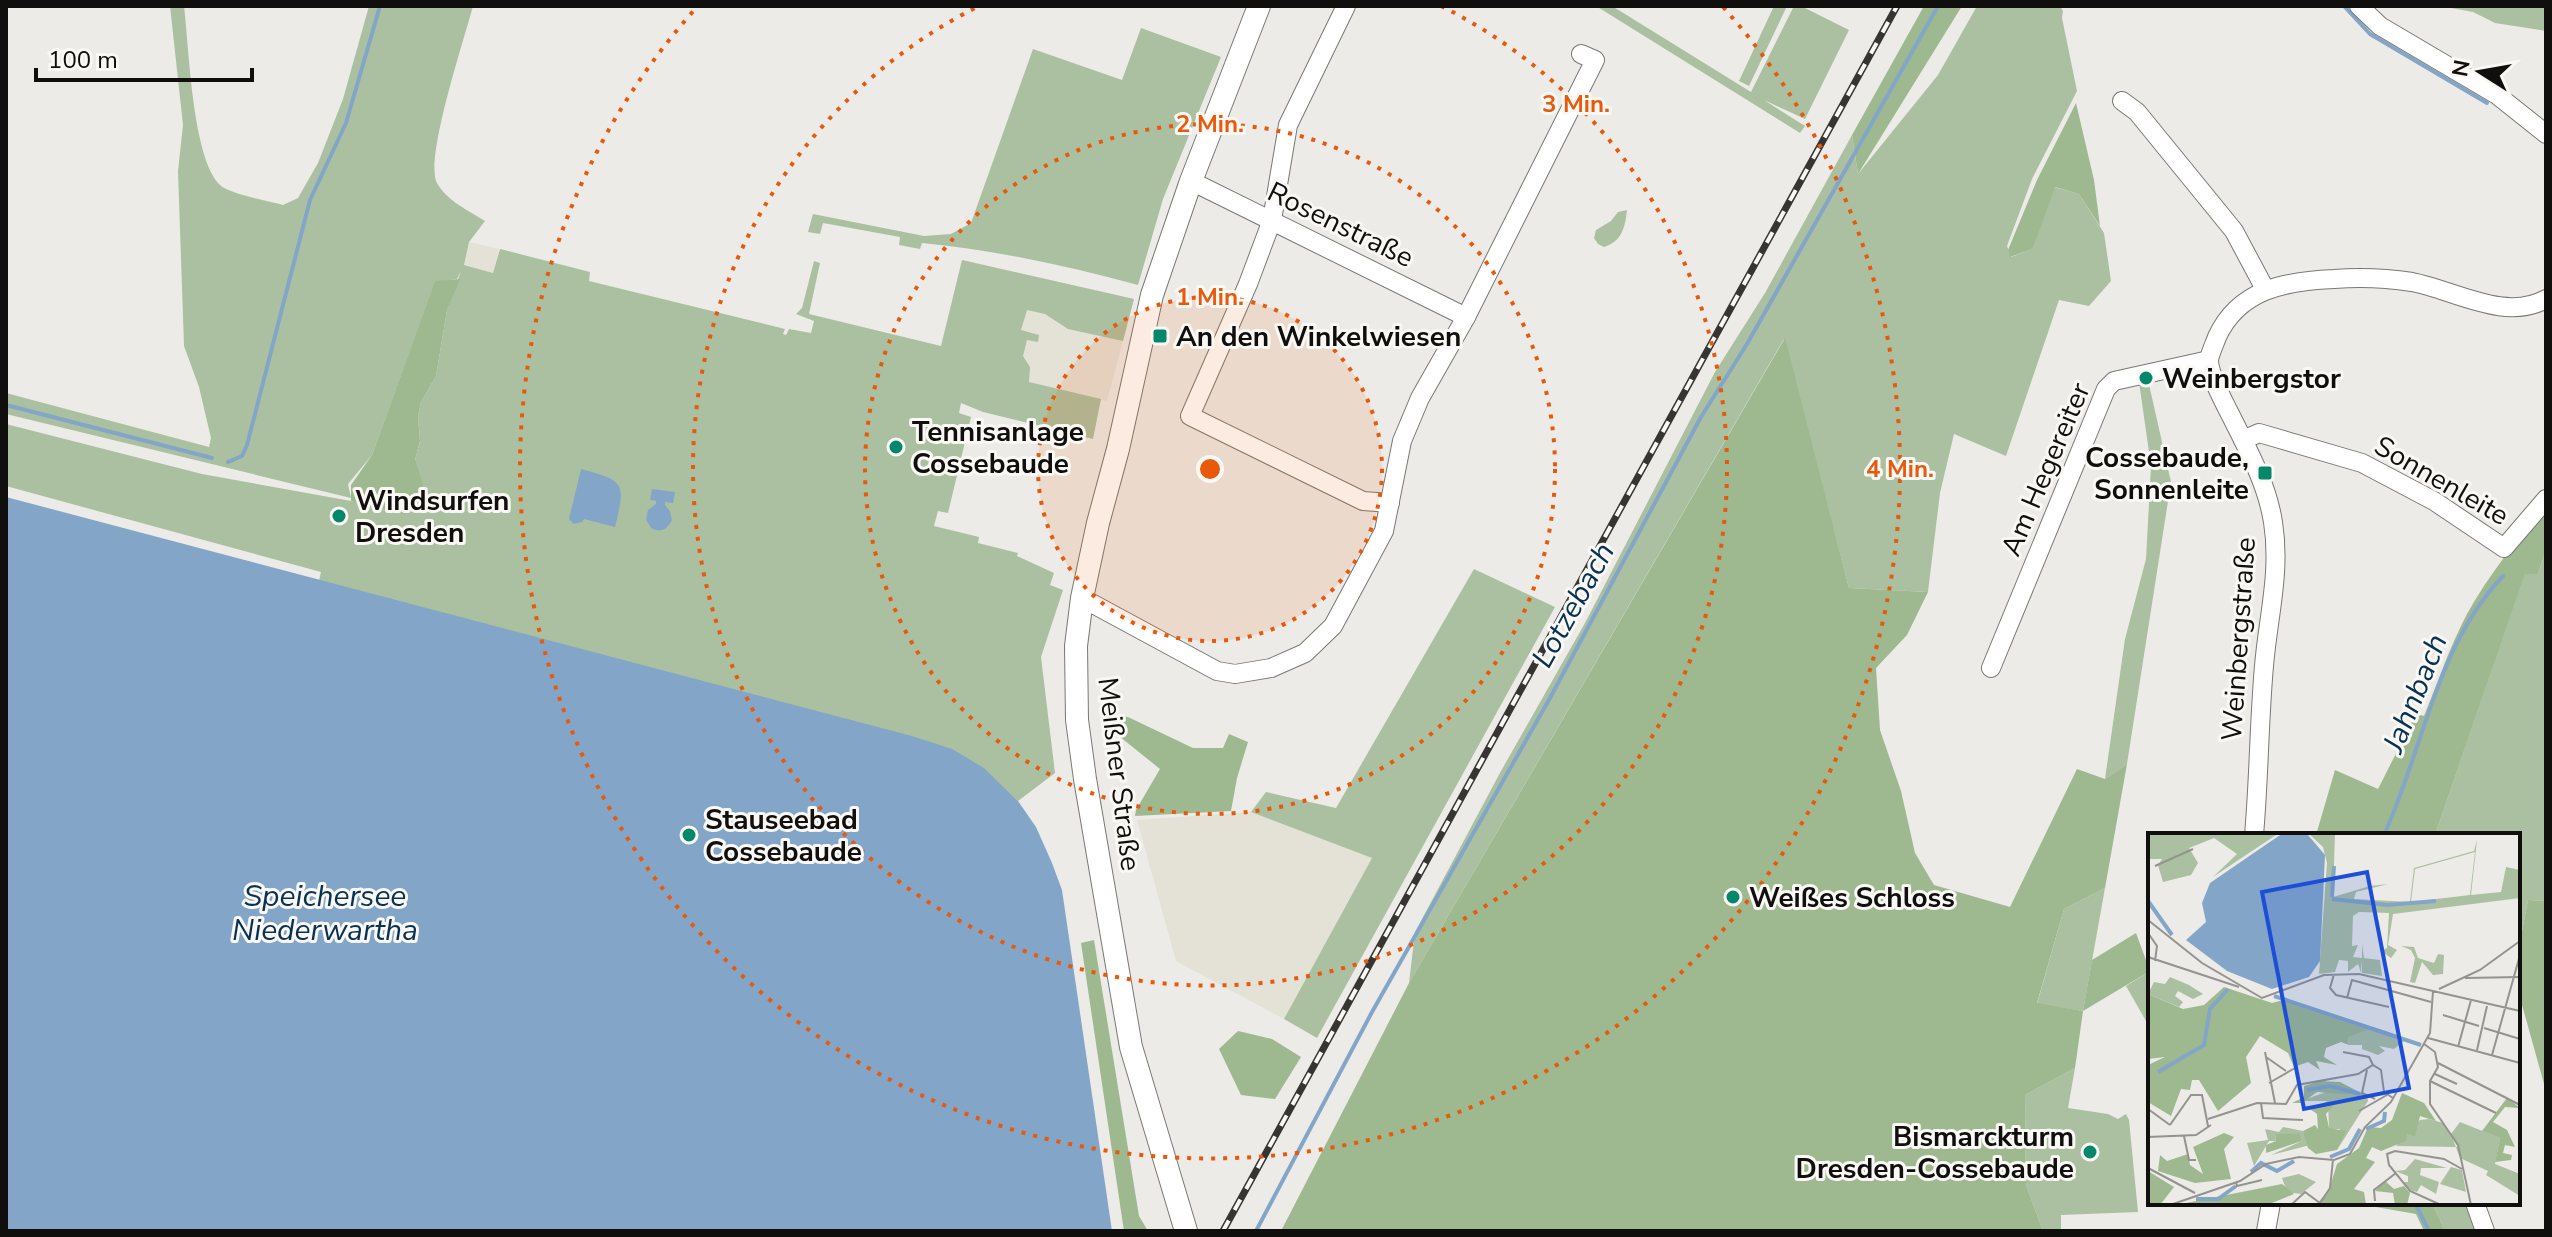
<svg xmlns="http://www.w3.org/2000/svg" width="2552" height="1237" font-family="'Nunito Sans',sans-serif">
<rect width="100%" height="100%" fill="#ecebe7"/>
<g fill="#e4e1d6">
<polygon points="469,242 499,249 493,273 464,265"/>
<polygon points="962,260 1134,299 1107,401 938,361"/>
<polygon points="1251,812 1372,858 1284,1019 1176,961 1137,820"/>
</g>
<g fill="#abc0a0">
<path d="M170 6H184C189 46 192 158 220 185 229 194 269 201 283 205L298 198 318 163 343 99 369 6H473C465 37 424 160 437 183 447 201 468 210 485 221L469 242 464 265 493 273 500 249 590 272 589 281 785 329 783 334 786 335 789 329 811 333 814 321 796 314 802 308 814 261 820 263 809 314 941 346 962 260 1134 299 1123 341 1068 329 1045 314 1027 310 1021 330 1039 335 1038 342 1027 340 1023 356 1030 367 1029 382 1101 399 1093 439 983 412 961 403 959 413 971 417 948 513 938 511 934 526 979 537 978 543 1018 553 1017 556 1054 573 1050 585 1063 590 1041 657 1055 773 1018 801 994 778 389 599 319 581 321 572 6 486V424L202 474 351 501 401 514 420 441 418 416 421 402 436 376 447 310 461 271 457 279 435 282 372 455 348 484 351 498 6 414V393L209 447 211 438 199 387 184 346 178 171 183 125Z"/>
<polygon points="1596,6 1612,6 1751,92 1794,6 1801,6 1849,30 1805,119 1764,100 1805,126 1800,133"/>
<polygon points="1774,6 1787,6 1749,86 1739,81"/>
<polygon points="1977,6 2060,6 2063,11 2062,18 2077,91 2032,179 2007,246 2011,257 2033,249 2054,187 2079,194 2104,233 2111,281 2089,306 2059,300 2006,456 1954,434 1940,493 1928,592 1849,588 1784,339 1409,983 1415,932 1501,771 1585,623 1715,372 1765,293 1852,135 1858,174 1938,75"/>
<polygon points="2440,6 2546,6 2546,31 2495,23 2473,12"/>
<path d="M1141 28 1221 57 1163 199 1138 285C1067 266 995 250 922 243L920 249 899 245 900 237 823 223 820 234 808 232 813 214 924 236 951 234 971 223 1033 49 1122 80Z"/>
<path d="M1627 210C1625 228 1622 241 1604 247L1598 244 1594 238 1596 230 1611 221 1618 212Z"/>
<polygon points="2148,380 2171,482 2127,764 2105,779 2125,639 2146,559 2151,466 2139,382"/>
<polygon points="2546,549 2546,901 2528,900 2518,952 2518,835 2435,835 2525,573 2538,574"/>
<polygon points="1474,569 1555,607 1317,1038 1284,1019 1372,858 1251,812 1266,792 1336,808"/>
<polygon points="2105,888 2083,1011 2037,1004 2064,909"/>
<polygon points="2150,971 2150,1028 2126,986"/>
<polygon points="2075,1068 2068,1108 2108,1114 2118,1119 2126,1114 2129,1120 2138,1212 2061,1215 2061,1231 2043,1231 2026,1185 2025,1095"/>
<polygon points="2432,1203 2475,1203 2485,1231 2445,1231"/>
</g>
<g fill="#9eb890">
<polygon points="1924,6 1962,6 1858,174 1852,135"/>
<polygon points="2076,103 2094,180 2100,226 2079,194 2055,187 2033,249 2010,257 2008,250 2037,180"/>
<polygon points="460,279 447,310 436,376 421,402 418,416 420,441 415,460 423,484 410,513 401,514 351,501 351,485 372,455 435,281"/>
<polygon points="1785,338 1849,588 1928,592 1907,635 1876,668 1880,730 1901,791 1915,853 1934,885 2010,907 2077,769 2105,779 2127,764 2105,888 2064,909 2037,1003 2083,1011 2092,960 2136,933 2150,971 2083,1011 2075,1068 2025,1095 2026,1185 2043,1231 1281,1231 1409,983"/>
<path d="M2546 503V549L2538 574H2525L2435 835H2316L2335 770 2378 789 2416 714 2424 716C2438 682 2450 646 2467 614 2489 574 2518 539 2546 503Z"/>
<polygon points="1114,715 1128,717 1193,748 1223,748 1229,734 1248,742 1237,778 1231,811 1135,816 1136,810 1160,769 1114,732"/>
<polygon points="2528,900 2546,901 2546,1091 2519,994 2518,952"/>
<polygon points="1094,940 1139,1216 1148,1231 1124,1231 1081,943"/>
<polygon points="1238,1031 1272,1039 1301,1057 1275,1099 1241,1095 1219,1049"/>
<polygon points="2353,1203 2432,1203 2445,1231 2424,1231 2416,1214"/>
</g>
<g fill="#83a6c8">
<path d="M581 469C627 481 625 484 615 527L584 519 582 522 574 524 569 519Z"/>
<path d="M652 489 675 492 673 503 665 502V505L670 511 672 520C667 530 660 533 651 528L646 520 648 510 656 504V501L650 500Z"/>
<polygon points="6,497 912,736 952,749 984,768 1018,801 1036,827 1052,863 1062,890 1112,1231 6,1231"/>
</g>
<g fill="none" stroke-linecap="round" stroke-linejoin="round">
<g stroke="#83a6c8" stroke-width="4">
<polyline points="2344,6 2370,34 2487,103"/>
<polyline points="6,405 212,458"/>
<polyline points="228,462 242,456 247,445 310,200 346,123 380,6"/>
<path d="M2384 835C2423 750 2436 646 2503 576"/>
<polyline points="2415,1203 2429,1231"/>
<polyline points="1256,1231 1372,1012 1550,698 1701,417 1747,344 1938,6"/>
</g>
<g stroke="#797875" stroke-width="20">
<g id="minor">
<polyline points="1346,6 1288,125 1272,220 1248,284 1190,416 1363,501 1390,503"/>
<polyline points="2359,6 2380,26 2497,95 2546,134"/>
<polyline points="2122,101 2137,112 2234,231 2265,289"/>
<polyline points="1191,181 1466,317"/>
<polyline points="2243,440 2259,433 2362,463 2434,501 2504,548 2546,499"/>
<polyline points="1082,598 1217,671 1235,674 1271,668 1305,653 1333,626 1384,531 1402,441 1420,398 1466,317 1595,60 1581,54"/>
<polyline points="1991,668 2106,389 2114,381 2209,360"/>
<path d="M2254 835C2259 779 2259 722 2264 666 2268 617 2281 572 2273 522 2267 484 2248 450 2231 416 2224 402 2209 375 2209 360 2210 353 2215 343 2217 337 2239 289 2286 281 2334 279 2360 277 2386 278 2412 282 2454 290 2505 322 2546 299"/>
<polyline points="2475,1203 2485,1231"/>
<polyline points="2266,1231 2271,1203"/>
</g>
</g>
<g stroke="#797875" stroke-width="24">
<polyline id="major" points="1186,1231 1131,1047 1085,779 1077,720 1076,646 1082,598 1098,523 1118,449 1152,295 1191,181 1259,6"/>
</g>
<use href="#minor" stroke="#fff" stroke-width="18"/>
<use href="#major" stroke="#fff" stroke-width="22"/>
<g stroke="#363533" stroke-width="7">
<polyline id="rail" points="1223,1231 1897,6"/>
</g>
<use href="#rail" stroke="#f9f8f4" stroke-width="4" stroke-dasharray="12" stroke-linecap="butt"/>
</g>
<circle cx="1210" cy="469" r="172" fill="#e8590c" fill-opacity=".12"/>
<g fill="none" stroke="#e8590c" stroke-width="4" stroke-dasharray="4 8">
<circle cx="1210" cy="469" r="172"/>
<circle cx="1210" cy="469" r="345"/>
<path d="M1441 6A517 517 0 1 1 979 6"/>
<path d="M1723 7A690 690 0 1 1 697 7"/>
</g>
<g fill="#04876a" stroke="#f9f8f4" stroke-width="3">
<rect x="1152" y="328" width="16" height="16" rx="4"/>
<circle cx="2146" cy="378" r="8"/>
<circle cx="896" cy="447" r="8"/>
<rect x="2257" y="465" width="16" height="16" rx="4"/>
<circle cx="339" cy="516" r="8"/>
<circle cx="689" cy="835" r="8"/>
<circle cx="1733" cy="897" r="8"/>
<circle cx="2090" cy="1152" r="8"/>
</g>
<g text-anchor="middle" stroke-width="6" stroke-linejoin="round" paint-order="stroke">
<g font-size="28" fill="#100f0e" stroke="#f9f8f4">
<text transform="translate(1341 224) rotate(26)" y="10">Rosenstraße</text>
<text transform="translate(2045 469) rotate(-67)" y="10">Am Hegereiter</text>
<text transform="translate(2442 480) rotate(30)" y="10">Sonnenleite</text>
<text transform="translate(2238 639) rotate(-86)" y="10">Weinbergstraße</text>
<text transform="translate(1120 774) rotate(83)" y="10">Meißner Straße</text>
</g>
<g font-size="28" font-weight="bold" fill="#100f0e" stroke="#f9f8f4" text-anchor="start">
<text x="1176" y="346">An den Winkelwiesen</text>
<text x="2162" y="388">Weinbergstor</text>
<text x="912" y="441">Tennisanlage<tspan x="912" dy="32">Cossebaude</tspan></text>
<text x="2249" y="467" text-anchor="end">Cossebaude,<tspan x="2249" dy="32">Sonnenleite</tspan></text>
<text x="355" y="510">Windsurfen<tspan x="355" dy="32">Dresden</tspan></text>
<text x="705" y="829">Stauseebad<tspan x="705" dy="32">Cossebaude</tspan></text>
<text x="1749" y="907">Weißes Schloss</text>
<text x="2074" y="1146" text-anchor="end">Bismarckturm<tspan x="2074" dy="32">Dresden-Cossebaude</tspan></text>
</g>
<g font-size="30" font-style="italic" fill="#083152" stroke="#f9f8f4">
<text transform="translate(1573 605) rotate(-61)" y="10">Lotzebach</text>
<text transform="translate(2415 693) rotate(-68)" y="10">Jahnbach</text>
<text x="325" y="906">Speichersee<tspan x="325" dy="34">Niederwartha</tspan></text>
</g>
</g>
<g transform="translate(2148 833)">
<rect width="372" height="372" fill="#ecebe7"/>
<path d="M0 0H131L65 44 89 21 66 5 41 15 50 30 43 42 15 49 10 32 14 26H0ZM160 0H187L185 64 222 53 240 51 208 59 206 66 262 69 266 35 326 18 329 7 323 62 353 59 358 34 372 37V65L245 81 240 112 249 117 243 125 233 118 239 115 241 80 211 79 205 83 204 113 210 112 205 124 214 125V111L216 125 232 127 234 143 214 140V126L213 140 210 131 200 139V128L191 127 187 139 171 141 179 30 175 14ZM327 19 322 62 263 69 267 36ZM253 113 266 114 270 125 286 130 290 121 296 122 295 141 285 142 274 129 267 150 262 149 267 125 263 117ZM22 144 41 152 55 161 45 166 30 158 27 163 35 169 31 174 0 161 6 149 17 151ZM159 175 238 198 256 208 246 216 231 213 237 218 230 222 214 216V212H201L200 205 219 195ZM178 259 219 263 220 268 189 317 192 296H181L180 268H153ZM281 286 295 290 310 314 248 313 272 287ZM312 289 352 305 347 331 372 341V363L338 342 340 338 312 325 303 301ZM135 294 155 298 162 312 123 322 154 308 150 300 127 302 128 308H121L106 333 99 310 120 307 117 296 131 299ZM267 326 299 335H273L272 342 291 349 288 361 273 352 269 359 262 357 255 349H260V343L247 338 257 337ZM303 334 314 337 318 359 292 351ZM151 341 168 349 153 361 139 359 134 345Z" fill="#abc0a0" fill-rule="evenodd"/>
<path d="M76 154 124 170 135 167 220 196 200 205 201 212 193 209 178 215 176 224 189 232 168 228 172 237 160 229 146 234 140 220 112 203 98 224 103 250 70 278 51 247H44L42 257 33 256 23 283 0 269V232L17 224 0 226V161L35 176 56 172ZM172 248 192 249 219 263 169 259 154 270H144L156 264V253ZM254 260 276 270 288 288 272 283 267 303 259 301 258 308 233 318 224 314 218 325 227 329 206 356 216 359 218 372H168L181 357 189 331 211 315 220 294 233 295 244 287ZM359 265 372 275 357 274 345 289 359 297 367 314 357 312 355 320 364 322 363 327 347 329 352 305 334 298ZM180 268 185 273 178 281 181 295 198 298 189 317 168 321 160 315 155 298 167 292 170 296 169 281 162 276ZM76 300 86 304 76 316 83 346 47 350 10 338 12 322 19 328 40 321 42 332 55 341 45 314ZM151 300 154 308 118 320V312L128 308 127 301ZM0 338 26 354 12 372H0ZM237 348 246 356 256 353 262 360 259 372H247L245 360 227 358ZM134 351 146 361 119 372H28Z" fill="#9eb890"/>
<path d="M135 0 160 2 177 22 172 128 161 144 124 156 79 138 38 107 58 89 54 70 62 50Z" fill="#83a6c8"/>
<path fill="none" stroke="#83a6c8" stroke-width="4" d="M184 64 186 33M184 66 239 72 288 68M0 68 24 102M126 163 273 212M10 239 56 212 62 176 80 156M159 257 182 253 212 261M218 296 236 288 237 279M182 324 201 316 212 296M103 339 113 330 129 338 146 328M48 366H70L88 353"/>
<path fill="none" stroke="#949390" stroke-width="2" d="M7 33 45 16M0 87 54 130 114 165 176 142 211 141 372 178M0 100 9 113 7 128M0 124 91 154M186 141 182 155 188 162 241 174M317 145 372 144M291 156 332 137 372 108M199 165 204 147 283 169M295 182 331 193M336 195 372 206M280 205 372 230M276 211 287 219 290 234 282 248V271L310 312 323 372M310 214 323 167M329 217 339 173M117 219 127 270M195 219 221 224 225 232M344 222 372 122M118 224 138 238M290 230 372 272M219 237 214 260 227 266M287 241 309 251M282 248 348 280M121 250 147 235M113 270 115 285 155 287M0 276 22 292M211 278 239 262M60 286 109 270 138 271 149 252 210 241 225 232 233 237 236 259 245 265M22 292 43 262H54L60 293M36 303 41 327H48M0 304 48 302 63 292M0 335 47 360M88 349 89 353 114 347M227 368 226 357 248 340M22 372 92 348 118 331 151 324 186 327 202 321 217 294 243 269 282 200 285 158M143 372 157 359 172 370 182 355 185 327M293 372 262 358 241 332 239 321 247 318 296 326 314 336"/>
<path fill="#1d4ed8" fill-opacity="0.15" stroke="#1d4ed8" stroke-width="4" d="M219 39 261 255 156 276 114 59Z"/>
<rect width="372" height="372" fill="none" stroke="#100f0e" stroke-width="4"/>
</g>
<circle cx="1210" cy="469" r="12" fill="#e8590c" stroke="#f9f8f4" stroke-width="4"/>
<g font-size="24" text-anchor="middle" font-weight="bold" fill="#e8590c" stroke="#f9f8f4" stroke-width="6" stroke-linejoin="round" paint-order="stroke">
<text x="1576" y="112">3 Min.</text>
<text x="1210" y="132">2 Min.</text>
<text x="1210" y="305">1 Min.</text>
<text x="1900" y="477">4 Min.</text>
</g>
<rect width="2552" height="1237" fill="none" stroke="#100f0e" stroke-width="16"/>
<g transform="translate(2480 72) rotate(281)" stroke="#f9f8f4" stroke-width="6" paint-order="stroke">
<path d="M0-6L14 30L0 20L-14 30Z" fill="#100f0e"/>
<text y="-12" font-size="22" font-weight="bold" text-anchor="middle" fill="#100f0e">N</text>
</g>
<path d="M36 68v12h216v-12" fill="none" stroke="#100f0e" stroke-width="4"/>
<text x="48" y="68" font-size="24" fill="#100f0e" stroke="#f9f8f4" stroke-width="6" paint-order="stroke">100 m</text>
</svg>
